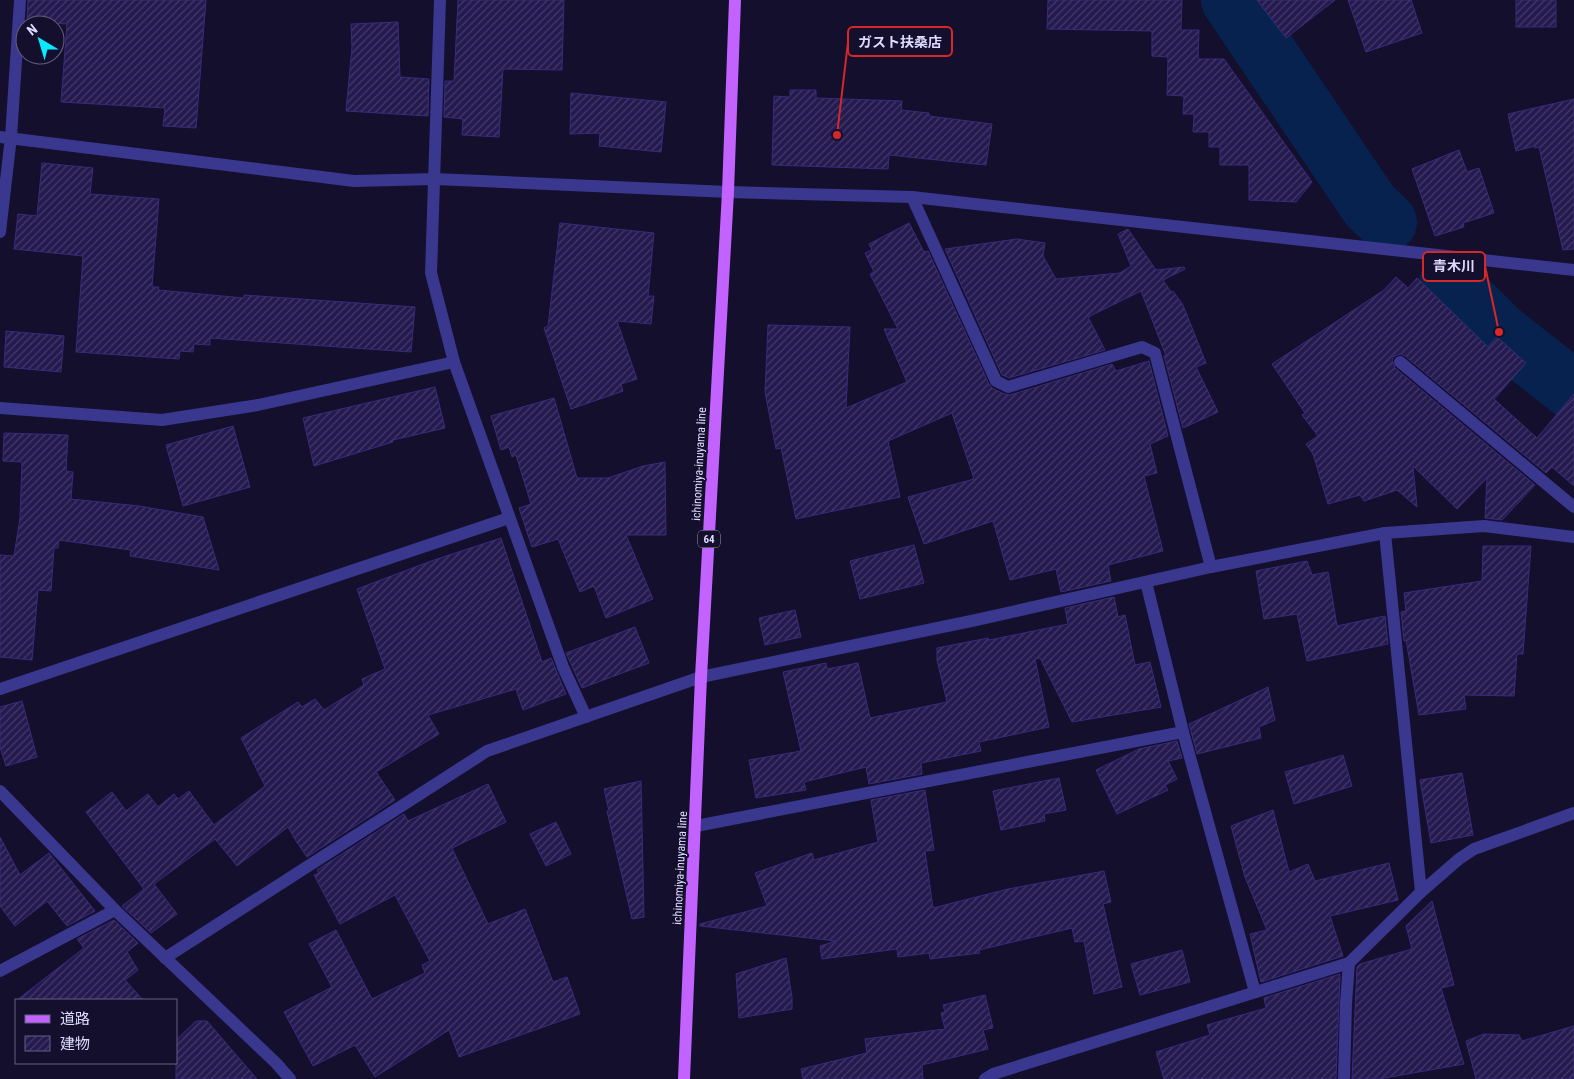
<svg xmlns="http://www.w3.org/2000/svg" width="1574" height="1079" font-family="'Roboto Condensed','Noto Sans JP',sans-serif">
<defs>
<pattern id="building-hatch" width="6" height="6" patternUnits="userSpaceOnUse" patternTransform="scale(1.25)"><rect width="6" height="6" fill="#241a4f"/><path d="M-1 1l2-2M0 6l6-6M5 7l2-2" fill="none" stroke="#433b69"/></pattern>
</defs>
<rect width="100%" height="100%" fill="#140f2c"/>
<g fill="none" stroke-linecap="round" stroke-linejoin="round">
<g stroke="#07224e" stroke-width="60">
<polyline points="1231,0 1370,206 1387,222"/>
<polyline points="1449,282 1499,332 1574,391"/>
</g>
</g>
<g fill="url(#building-hatch)" stroke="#392b7c">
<polygon points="28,0 206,0 196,128 163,126 165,108 61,102 67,24 27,21"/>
<polygon points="458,0 564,0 562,70 503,69 499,137 462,135 463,119 444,117 445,81 454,81"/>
<polygon points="1048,0 1182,0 1181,30 1199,30 1198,59 1224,59 1312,182 1296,202 1249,200 1249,165 1220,165 1220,147 1209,147 1209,132 1193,132 1194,114 1183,114 1184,96 1167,95 1168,57 1152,56 1152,31 1047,29"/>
<polygon points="1257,0 1335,0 1286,38"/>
<polygon points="1348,0 1411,0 1422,33 1366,52"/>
<rect x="1516" y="0" width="40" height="27"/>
<polygon points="398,22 400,77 429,79 428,116 346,111 352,47 351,24"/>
<polygon points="790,90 816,90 816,98 902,101 901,110 929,113 929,116 992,124 986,165 889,155 888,169 772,165 774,96 790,97"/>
<polygon points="571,93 666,102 661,152 599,146 600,133 570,134"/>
<polygon points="1574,99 1574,249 1563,250 1539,147 1535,148 1535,146 1516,151 1508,114"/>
<polygon points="1459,150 1467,172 1479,168 1494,213 1463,223 1464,227 1435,236 1412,169"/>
<polygon points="42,163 93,168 90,194 159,199 152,287 159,287 158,290 244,298 244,295 415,307 411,352 210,338 210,345 194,344 193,352 180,351 179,359 76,352 83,256 14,249 18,214 37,216"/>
<polygon points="560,223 654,233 648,296 654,296 651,324 617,321 637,379 621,384 623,391 571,409 544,328 548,326"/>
<polygon points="909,223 924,252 928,251 989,384 992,388 1004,394 1010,395 1112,364 1116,371 1149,361 1168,436 1150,444 1157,473 1144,476 1163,551 1108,565 1111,581 1061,592 1056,569 1010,580 993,521 924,544 908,497 974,479 952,413 888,441 900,497 796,519 781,448 776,449 765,392 768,325 850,327 846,408 907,382 884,329 898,329 870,274 874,272 865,253 872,250 869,244"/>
<polygon points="1128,229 1156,270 1184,267 1185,269 1163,280 1171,292 1173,291 1183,305 1206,363 1196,367 1218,412 1183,428 1164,356 1166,356 1141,291 1088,317 1105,350 1009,378 1002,375 945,249 1017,239 1045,243 1043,256 1056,279 1120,273 1131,266 1118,234"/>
<polygon points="1396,277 1408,288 1417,278 1488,347 1497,337 1526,363 1494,399 1537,438 1574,394 1574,486 1552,467 1546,473 1405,356 1401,354 1394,356 1392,360 1395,368 1535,485 1502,520 1485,518 1487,478 1457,509 1413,466 1417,507 1397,490 1364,501 1360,495 1328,504 1313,454 1306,444 1318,436 1302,415 1305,413 1272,364 1384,290"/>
<polygon points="6,331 64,336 61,372 4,367"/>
<polygon points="435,387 445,428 393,440 393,442 314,466 303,418"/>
<polygon points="554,398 577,478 608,478 643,466 665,462 666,535 626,535 653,599 606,618 594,586 580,592 558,539 532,547 519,508 531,504 516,455 512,457 509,447 501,450 491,416"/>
<polygon points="233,426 250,487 183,506 166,445"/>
<polygon points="4,433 68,435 66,471 73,472 71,499 139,506 203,517 219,570 130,556 131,550 59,540 58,548 54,548 51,591 38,590 32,660 0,657 0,555 14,556 20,518 22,462 3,461"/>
<polygon points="501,538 542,662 551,658 566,694 523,710 516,689 428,715 439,734 376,772 395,800 307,857 296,841 288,827 237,866 215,839 154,884 177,914 151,933 122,906 144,889 86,812 112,792 126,811 148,794 158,807 174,794 178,799 189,791 214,825 265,786 241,738 298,702 302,707 315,699 324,710 364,685 362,679 385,669 357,589 431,561"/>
<polygon points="914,545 924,583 860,599 850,561"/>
<polygon points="1483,546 1531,546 1523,654 1517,654 1514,696 1464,695 1466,709 1419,715 1406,640 1404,641 1401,612 1406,611 1404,593 1482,581"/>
<polygon points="1307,561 1312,575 1328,572 1337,626 1385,616 1388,644 1307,661 1297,614 1264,619 1256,571"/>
<polygon points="1114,597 1118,617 1125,615 1135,665 1150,662 1161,707 1072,722 1040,658 1035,659 1049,727 979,742 981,751 921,763 922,774 869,784 866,767 804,782 806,790 756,798 749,760 801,751 783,672 826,663 827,669 858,663 870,718 947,702 937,660 937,648 988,638 989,640 1068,624 1065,608"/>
<polygon points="795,610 801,637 765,645 759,618"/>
<polygon points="635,627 649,663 582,688 566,653"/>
<polygon points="1268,687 1275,720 1259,727 1261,738 1197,754 1189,724"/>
<polygon points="22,701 37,757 6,766 0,747 0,707"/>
<polygon points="1177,741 1182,758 1168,761 1177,779 1165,785 1168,790 1117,814 1096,770 1139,749"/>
<polygon points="1343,755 1352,786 1294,804 1285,772"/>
<polygon points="1462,773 1473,835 1431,843 1420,780"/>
<polygon points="1059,778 1066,810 1044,814 1045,821 1001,830 993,791"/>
<polygon points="641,781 644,917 632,919 607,811 609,811 604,789"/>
<polygon points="488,784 506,822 452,848 488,924 525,909 553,982 567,977 580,1014 459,1057 449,1030 375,1077 355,1045 313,1066 284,1012 332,987 309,944 336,930 372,999 425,973 422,965 430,961 395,895 340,924 314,875 319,873 317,870 404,814 408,821"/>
<polygon points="925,790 934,850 925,851 933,908 1008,889 1104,871 1111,902 1103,904 1122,987 1094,994 1084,941 1075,942 1072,928 979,950 980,953 930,959 929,953 898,957 897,949 822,959 820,946 836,941 700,926 700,924 767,906 755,873 812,853 814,860 878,842 871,800"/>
<polygon points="1273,810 1289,872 1308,864 1315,881 1389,863 1398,900 1330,916 1343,956 1261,982 1250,934 1267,930 1245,877 1231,826"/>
<polygon points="556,822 571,854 546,866 530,834"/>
<polygon points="0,837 20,875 49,853 95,911 67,926 47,901 15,926 0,906"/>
<polygon points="1432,901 1454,985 1441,988 1464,1064 1379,1079 1352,1079 1357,967 1360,964 1412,949 1406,926"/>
<polygon points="114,920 138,943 127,952 138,970 125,980 143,1000 17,1000 84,948 77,939"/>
<polygon points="1182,950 1190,982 1140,995 1131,964"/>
<polygon points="786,958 792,997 792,1009 739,1018 736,974"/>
<polygon points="1340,974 1336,1079 1164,1079 1156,1052 1210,1035 1207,1025 1266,1008 1264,998"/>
<polygon points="985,995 993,1028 983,1030 988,1049 922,1065 923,1079 803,1079 801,1069 867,1053 865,1039 945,1029 941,1013 945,1012 943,1005"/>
<polygon points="196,1021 207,1021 257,1079 176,1079 176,1040"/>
<polygon points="1574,1026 1574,1079 1476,1079 1466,1041 1484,1034 1519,1035 1522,1041"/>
</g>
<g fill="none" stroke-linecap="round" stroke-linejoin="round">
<g stroke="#39378e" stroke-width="12">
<polyline points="440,0 431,273 454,362 563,667 586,717"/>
<polyline points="912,197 996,381 1008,387 1142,347 1155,353 1211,567"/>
<polyline points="0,232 11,137 20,0"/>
<polyline points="1400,362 1574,507"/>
<polyline points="0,408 162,420 258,405 454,362"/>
<polyline points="1385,533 1421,892"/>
<polyline points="1146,582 1183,732 1255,992"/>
<polyline points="0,689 509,518"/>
<polyline points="0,791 115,910 276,1063 290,1079"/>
<polyline points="696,826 1183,732"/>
<polyline points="165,958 487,751 701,677 976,620 1211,567 1385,533 1484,526 1574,537"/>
<polyline points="0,971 115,910"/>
<polyline points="985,1079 993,1074 1349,963 1421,892 1459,859 1474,849 1574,813"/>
<polyline points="1344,1079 1346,1003 1349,963"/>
</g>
<polyline stroke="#39378e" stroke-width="12" points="0,137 354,181 435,179 728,192 912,197 1574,270"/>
<polyline stroke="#c262ff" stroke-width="12" points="684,1079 701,677 728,192 735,0"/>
</g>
<g text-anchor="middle" stroke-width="4" stroke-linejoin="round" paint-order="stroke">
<rect fill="#140f2c" stroke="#a19ec0" stroke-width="1" x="698" y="530.5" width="22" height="17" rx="4"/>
<g font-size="11" font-weight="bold" fill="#dedbff">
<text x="709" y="543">64</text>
</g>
<g font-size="12" fill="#dedbff" stroke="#140f2c">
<text transform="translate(699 464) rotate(-87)" y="4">ichinomiya-inuyama line</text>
<text transform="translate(680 868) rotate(-87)" y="4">ichinomiya-inuyama line</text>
</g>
</g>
<path fill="none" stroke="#d62828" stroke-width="2" d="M837 135L848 42M1499 332L1485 266"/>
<g fill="#d62828" stroke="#140f2c" stroke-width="2">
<circle cx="837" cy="135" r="5"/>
<circle cx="1499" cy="332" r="5"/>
</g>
<g fill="#140f2c" stroke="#d62828" stroke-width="2">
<rect x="848" y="27" width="104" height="29" rx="5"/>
<rect x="1423" y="252" width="62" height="29" rx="5"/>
</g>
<g font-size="14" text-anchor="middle" font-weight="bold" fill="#dedbff">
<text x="900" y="47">ガスト扶桑店</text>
<text x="1454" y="271">青木川</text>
</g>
<rect x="15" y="999" width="162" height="65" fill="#140f2c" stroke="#656180"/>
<rect x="25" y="1015" width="25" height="8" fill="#c262ff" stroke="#656180"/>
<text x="60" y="1024" font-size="15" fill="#dedbff">道路</text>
<rect x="25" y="1036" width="25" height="15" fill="url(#building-hatch)" stroke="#656180"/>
<text x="60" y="1049" font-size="15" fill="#dedbff">建物</text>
<g transform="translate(40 40) rotate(322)"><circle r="24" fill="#140f2c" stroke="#656180"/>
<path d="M0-4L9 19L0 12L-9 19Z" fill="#07eaff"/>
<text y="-8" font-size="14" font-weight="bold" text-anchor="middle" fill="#dedbff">N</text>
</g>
</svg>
